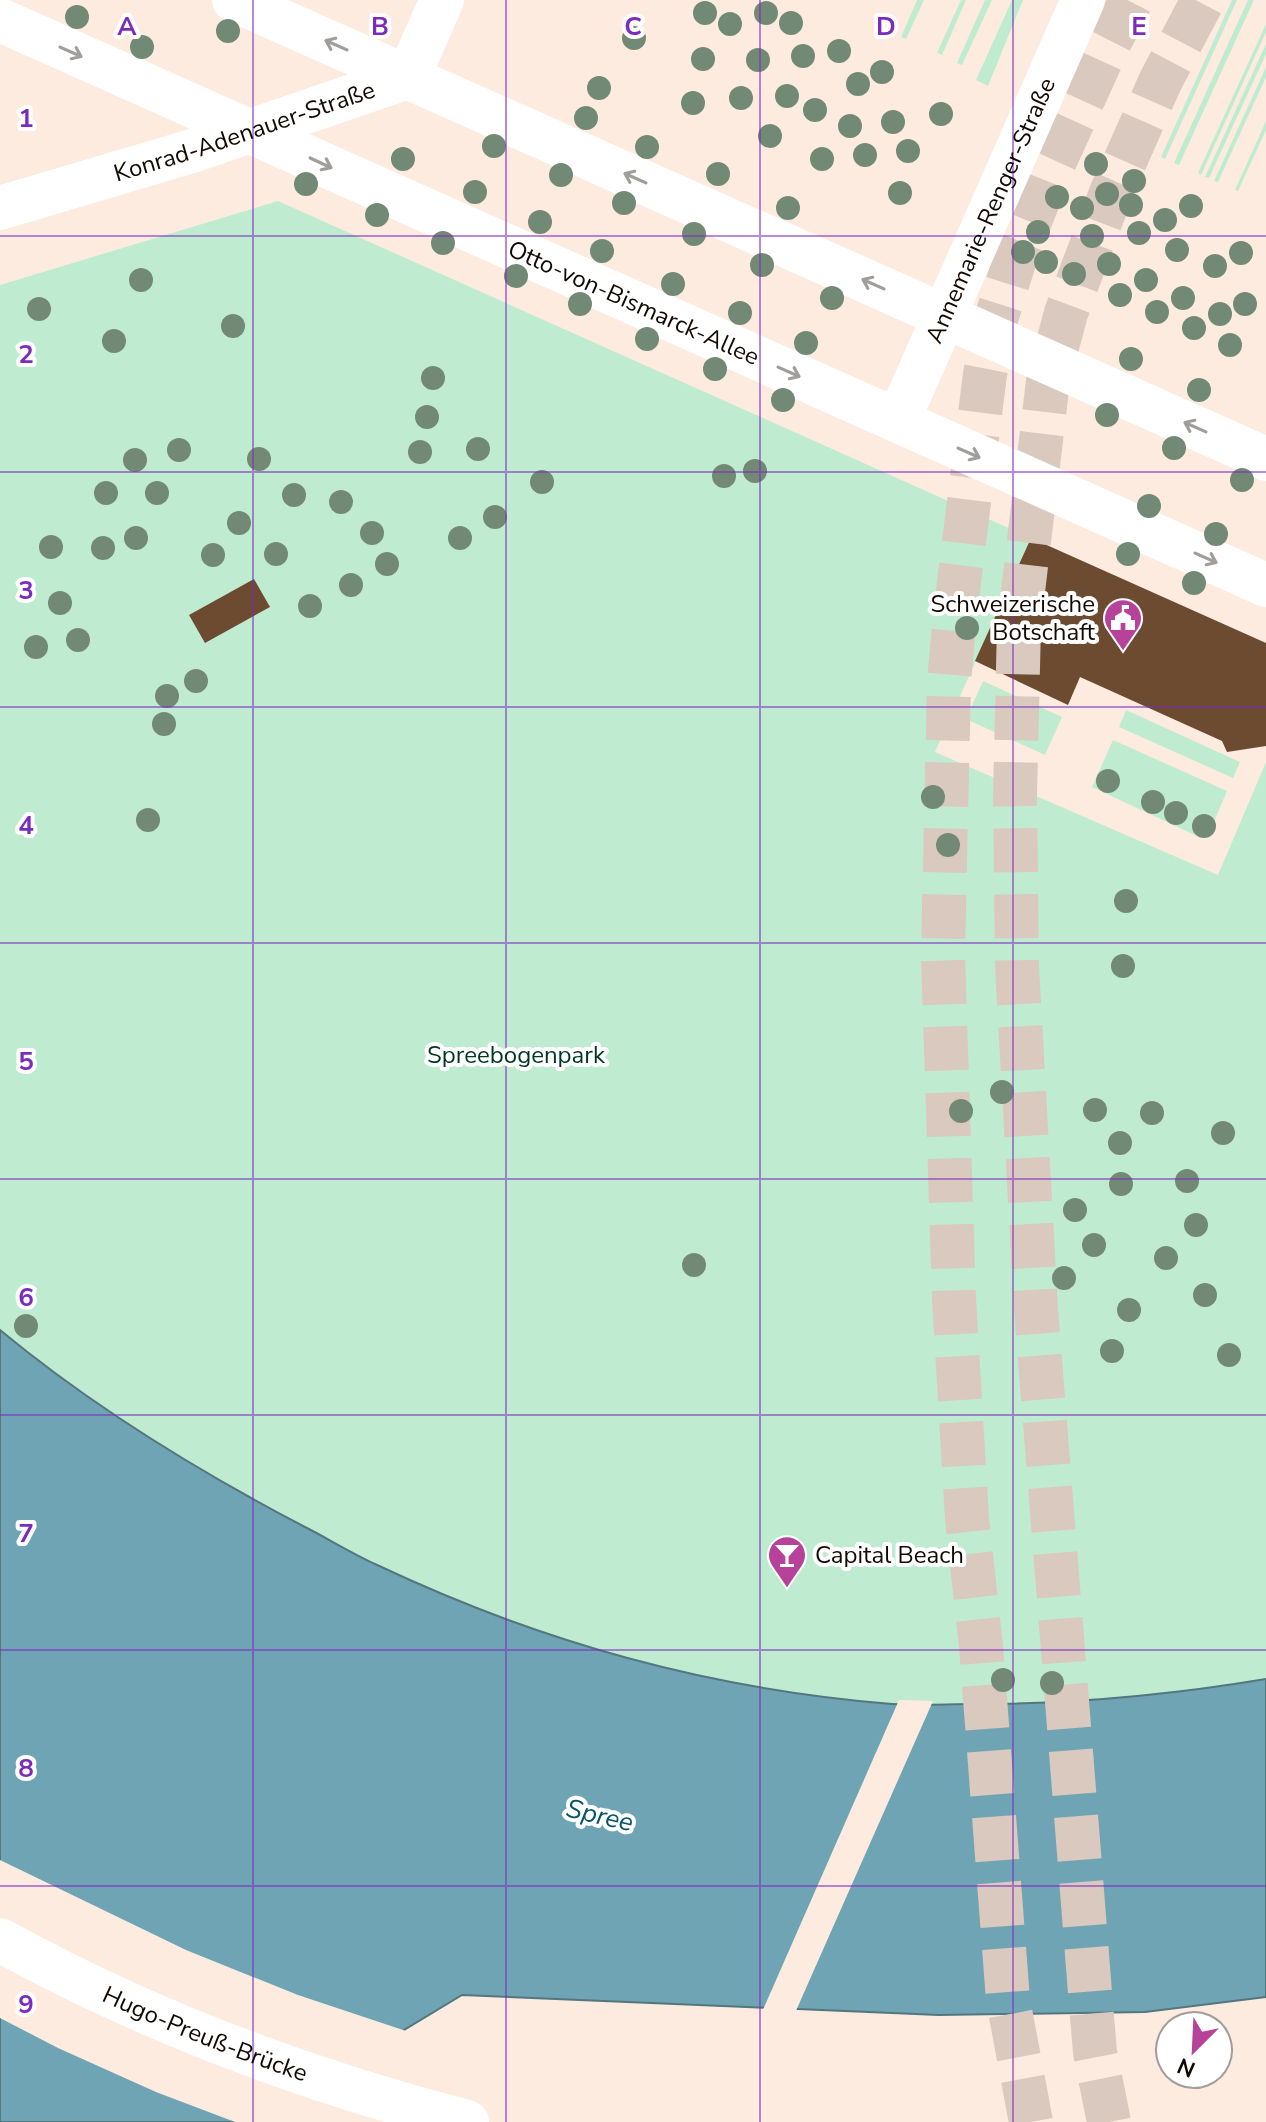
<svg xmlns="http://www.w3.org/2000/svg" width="1266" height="2122" font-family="'Nunito Sans',sans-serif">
<rect width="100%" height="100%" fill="#fdebe0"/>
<g fill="#bfecd0">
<polygon points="917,0 924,0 906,39 901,37"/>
<polygon points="961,0 966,0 942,55 937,53"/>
<polygon points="985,0 992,0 962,65 957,63"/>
<polygon points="1012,0 1023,0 988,86 976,80"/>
<polygon points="1232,0 1237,0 1165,159 1161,157"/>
<polygon points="1248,0 1254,0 1179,165 1174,163"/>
<polygon points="1266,24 1266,32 1201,175 1198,173"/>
<polygon points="1266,44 1266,54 1209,178 1205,177"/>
<polygon points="1266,67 1266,77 1218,182 1214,181"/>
<polygon points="1266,121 1266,130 1238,191 1235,190"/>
<path d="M278 201 1031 538 935 752 1218 875 1266 762V1679C1170 1695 1072 1704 974 1704 947 1704 919 1706 892 1704 709 1689 542 1643 375 1564 351 1553 327 1538 303 1526 196 1470 93 1407 0 1330V285Z"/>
<polygon points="983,681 1062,717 1045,755 966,719"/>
<polygon points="1126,710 1240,762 1233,778 1119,727"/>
<polygon points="1113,740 1227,791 1209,833 1197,836 1092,787"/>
</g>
<path fill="#6fa4b4" stroke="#53767f" stroke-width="2" d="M0 1330C93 1407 196 1470 303 1526 327 1538 351 1553 375 1564 542 1643 709 1689 892 1704 919 1706 947 1704 974 1704 1072 1704 1170 1695 1266 1679V1997L1145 2012 939 2015 462 1995 351 2062 288 2122H0Z"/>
<g fill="#fdebe0">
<polygon points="899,1700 933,1701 795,2013 762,2012"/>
<polygon points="0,1860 186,1950 298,1995 409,2032 353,2066 294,2122 235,2122 156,2092 58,2048 0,2018"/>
</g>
<g fill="#6c4b30">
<polygon points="1031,538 1266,643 1266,746 1227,752 1222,741 1080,677 1068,705 975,661"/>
<polygon points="254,579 270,607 205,643 189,615"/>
</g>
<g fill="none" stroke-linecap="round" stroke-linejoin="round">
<g stroke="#dac9bf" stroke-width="44" stroke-dasharray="44 22" stroke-linecap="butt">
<polyline points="1031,2122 1008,2000 981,1646 967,1519 954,1299 943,954 949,682 955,614 985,374 996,319 1016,256 1048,176 1106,49 1131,0"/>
<polyline points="1109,2122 1095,2052 1091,2005 1036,1309 1017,966 1015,796 1019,625 1048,381 1066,313 1111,193 1160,82 1203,0"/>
</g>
<g stroke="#fff" stroke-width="44">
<polyline points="234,0 1266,459"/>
<path id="s1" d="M0 20 1266 585"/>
<path id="s2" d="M0 208 192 151 408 77 442 0"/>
<path id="s3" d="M898 421 1083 0"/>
<path id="s4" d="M0 1940C147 2021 305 2080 467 2122"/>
</g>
</g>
<g fill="#728976">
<circle cx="705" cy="13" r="12"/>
<circle cx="766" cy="13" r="12"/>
<circle cx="77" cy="17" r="12"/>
<circle cx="791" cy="23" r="12"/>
<circle cx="730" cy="24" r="12"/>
<circle cx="228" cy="31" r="12"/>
<circle cx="634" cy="38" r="12"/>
<circle cx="142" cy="47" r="12"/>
<circle cx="839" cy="51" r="12"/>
<circle cx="803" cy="56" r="12"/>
<circle cx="703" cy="59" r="12"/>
<circle cx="758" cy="60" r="12"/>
<circle cx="882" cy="72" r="12"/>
<circle cx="858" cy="84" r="12"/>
<circle cx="599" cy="88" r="12"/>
<circle cx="787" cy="96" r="12"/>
<circle cx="741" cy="98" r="12"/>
<circle cx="693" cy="103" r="12"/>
<circle cx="815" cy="110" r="12"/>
<circle cx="941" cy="114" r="12"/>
<circle cx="586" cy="118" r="12"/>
<circle cx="893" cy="122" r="12"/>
<circle cx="850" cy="126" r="12"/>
<circle cx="770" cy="136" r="12"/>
<circle cx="494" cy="146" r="12"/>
<circle cx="647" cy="147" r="12"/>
<circle cx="908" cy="151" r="12"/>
<circle cx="865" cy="155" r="12"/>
<circle cx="403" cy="159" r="12"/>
<circle cx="822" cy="159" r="12"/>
<circle cx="1096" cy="164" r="12"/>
<circle cx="718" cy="174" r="12"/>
<circle cx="561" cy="175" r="12"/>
<circle cx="1134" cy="181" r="12"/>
<circle cx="306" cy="184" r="12"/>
<circle cx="475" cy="192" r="12"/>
<circle cx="900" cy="193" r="12"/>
<circle cx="1107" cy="194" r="12"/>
<circle cx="1057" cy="197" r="12"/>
<circle cx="624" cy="203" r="12"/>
<circle cx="1131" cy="205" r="12"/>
<circle cx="1191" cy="206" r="12"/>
<circle cx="788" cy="208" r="12"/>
<circle cx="1082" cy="208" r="12"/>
<circle cx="377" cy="215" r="12"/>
<circle cx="1165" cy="220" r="12"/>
<circle cx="540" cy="222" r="12"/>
<circle cx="1038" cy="232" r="12"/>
<circle cx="1139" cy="233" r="12"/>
<circle cx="694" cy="234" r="12"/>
<circle cx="1092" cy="236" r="12"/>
<circle cx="443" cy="243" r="12"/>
<circle cx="1177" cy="250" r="12"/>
<circle cx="602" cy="251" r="12"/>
<circle cx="1023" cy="252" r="12"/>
<circle cx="1241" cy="253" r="12"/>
<circle cx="1046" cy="262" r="12"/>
<circle cx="1109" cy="264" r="12"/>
<circle cx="762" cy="265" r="12"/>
<circle cx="1215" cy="266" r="12"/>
<circle cx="1074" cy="274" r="12"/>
<circle cx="516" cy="276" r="12"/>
<circle cx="141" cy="280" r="12"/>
<circle cx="1146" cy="280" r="12"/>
<circle cx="673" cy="284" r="12"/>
<circle cx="1120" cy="295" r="12"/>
<circle cx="832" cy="298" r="12"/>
<circle cx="1183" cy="298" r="12"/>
<circle cx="580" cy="304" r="12"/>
<circle cx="1245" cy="304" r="12"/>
<circle cx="39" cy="309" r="12"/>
<circle cx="1157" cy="312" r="12"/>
<circle cx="740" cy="313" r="12"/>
<circle cx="1220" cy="314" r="12"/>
<circle cx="233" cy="326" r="12"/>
<circle cx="1194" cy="328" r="12"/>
<circle cx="647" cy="339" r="12"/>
<circle cx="114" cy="341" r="12"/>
<circle cx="806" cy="343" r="12"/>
<circle cx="1230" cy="345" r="12"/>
<circle cx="1131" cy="359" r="12"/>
<circle cx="715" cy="369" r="12"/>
<circle cx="433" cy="378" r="12"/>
<circle cx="1199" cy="390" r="12"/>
<circle cx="783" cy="400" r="12"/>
<circle cx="1107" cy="415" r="12"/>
<circle cx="427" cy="417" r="12"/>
<circle cx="1174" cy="448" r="12"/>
<circle cx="478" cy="449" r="12"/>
<circle cx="179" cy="450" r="12"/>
<circle cx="420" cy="452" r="12"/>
<circle cx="259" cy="459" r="12"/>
<circle cx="135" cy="460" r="12"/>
<circle cx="755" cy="471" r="12"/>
<circle cx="724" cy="476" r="12"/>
<circle cx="1242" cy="480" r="12"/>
<circle cx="542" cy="482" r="12"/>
<circle cx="106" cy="493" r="12"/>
<circle cx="157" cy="493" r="12"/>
<circle cx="294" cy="495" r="12"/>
<circle cx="341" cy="502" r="12"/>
<circle cx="1149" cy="506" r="12"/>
<circle cx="495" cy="517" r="12"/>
<circle cx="239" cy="523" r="12"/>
<circle cx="372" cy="533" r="12"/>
<circle cx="1216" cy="534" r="12"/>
<circle cx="136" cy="538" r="12"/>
<circle cx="460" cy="538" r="12"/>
<circle cx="51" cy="547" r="12"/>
<circle cx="103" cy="548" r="12"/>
<circle cx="276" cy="554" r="12"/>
<circle cx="1128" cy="554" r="12"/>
<circle cx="213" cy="555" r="12"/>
<circle cx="387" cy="564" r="12"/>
<circle cx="1194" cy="583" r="12"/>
<circle cx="351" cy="585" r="12"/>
<circle cx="60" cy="603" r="12"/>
<circle cx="310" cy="606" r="12"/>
<circle cx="967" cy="628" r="12"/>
<circle cx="78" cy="640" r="12"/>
<circle cx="36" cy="647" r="12"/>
<circle cx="196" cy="681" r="12"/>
<circle cx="167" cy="696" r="12"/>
<circle cx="164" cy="724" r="12"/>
<circle cx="1108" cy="781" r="12"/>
<circle cx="933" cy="797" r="12"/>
<circle cx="1153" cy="802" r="12"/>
<circle cx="1176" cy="813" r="12"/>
<circle cx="148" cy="820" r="12"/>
<circle cx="1204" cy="826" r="12"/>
<circle cx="948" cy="845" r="12"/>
<circle cx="1126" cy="901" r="12"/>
<circle cx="1123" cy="966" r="12"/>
<circle cx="1002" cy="1092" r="12"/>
<circle cx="1095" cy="1110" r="12"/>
<circle cx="961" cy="1111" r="12"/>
<circle cx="1152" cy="1113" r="12"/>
<circle cx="1223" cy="1133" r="12"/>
<circle cx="1120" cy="1143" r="12"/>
<circle cx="1187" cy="1181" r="12"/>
<circle cx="1121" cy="1184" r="12"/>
<circle cx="1075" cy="1210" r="12"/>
<circle cx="1196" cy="1225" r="12"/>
<circle cx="1094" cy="1245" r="12"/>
<circle cx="1166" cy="1258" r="12"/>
<circle cx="694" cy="1265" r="12"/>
<circle cx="1064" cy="1278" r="12"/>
<circle cx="1205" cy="1295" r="12"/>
<circle cx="1129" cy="1310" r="12"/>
<circle cx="26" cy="1326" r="12"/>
<circle cx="1112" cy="1351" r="12"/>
<circle cx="1229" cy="1355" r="12"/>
<circle cx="1003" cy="1680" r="12"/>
<circle cx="1052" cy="1683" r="12"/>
</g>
<defs><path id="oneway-shaft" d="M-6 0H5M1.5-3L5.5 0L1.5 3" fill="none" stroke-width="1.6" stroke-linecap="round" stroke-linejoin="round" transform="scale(2)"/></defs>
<g stroke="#a09d9b">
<use href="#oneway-shaft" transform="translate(336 45) rotate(-156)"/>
<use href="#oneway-shaft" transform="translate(71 52) rotate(24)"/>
<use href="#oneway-shaft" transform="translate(321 163) rotate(25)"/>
<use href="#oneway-shaft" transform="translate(635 178) rotate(-156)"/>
<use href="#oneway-shaft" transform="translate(873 284) rotate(-156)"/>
<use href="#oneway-shaft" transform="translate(789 372) rotate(24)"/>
<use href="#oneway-shaft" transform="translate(1195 427) rotate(-156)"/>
<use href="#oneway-shaft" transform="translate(969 453) rotate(24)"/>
<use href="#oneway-shaft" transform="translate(1206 558) rotate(24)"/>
</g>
<path fill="none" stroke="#7b2cbf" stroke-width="2" stroke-opacity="0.55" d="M253 0V2122M506 0V2122M760 0V2122M1013 0V2122M0 236H1266M0 472H1266M0 707H1266M0 943H1266M0 1179H1266M0 1415H1266M0 1650H1266M0 1886H1266"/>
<defs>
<g id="civic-pin" transform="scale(2)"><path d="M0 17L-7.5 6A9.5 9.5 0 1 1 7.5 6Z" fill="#b74299" stroke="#fff"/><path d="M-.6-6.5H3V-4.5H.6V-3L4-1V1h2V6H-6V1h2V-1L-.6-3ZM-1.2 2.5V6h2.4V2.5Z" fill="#fff"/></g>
<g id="bar-pin" transform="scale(2)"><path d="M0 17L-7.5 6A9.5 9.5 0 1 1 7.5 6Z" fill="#b74299" stroke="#fff"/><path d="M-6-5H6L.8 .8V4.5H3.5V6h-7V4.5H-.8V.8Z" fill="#fff"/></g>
</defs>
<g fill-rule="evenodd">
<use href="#civic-pin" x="1123" y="618"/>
<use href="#bar-pin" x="787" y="1555"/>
</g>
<g text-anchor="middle" stroke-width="8" stroke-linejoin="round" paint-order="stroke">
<g font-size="24" fill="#120904" stroke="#fff">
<text dy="8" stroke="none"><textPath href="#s2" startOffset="256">Konrad-Adenauer-Straße</textPath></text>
<text dy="8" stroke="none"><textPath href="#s3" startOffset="230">Annemarie-Renger-Straße</textPath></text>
<text dy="8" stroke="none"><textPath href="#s1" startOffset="694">Otto-von-Bismarck-Allee</textPath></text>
<text dy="8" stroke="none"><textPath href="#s4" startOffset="226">Hugo-Preuß-Brücke</textPath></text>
</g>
<g font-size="24" fill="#120904" stroke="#fff" text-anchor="end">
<text x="1095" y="612">Schweizerische<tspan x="1095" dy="28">Botschaft</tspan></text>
<text x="815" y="1563" text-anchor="start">Capital Beach</text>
</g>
<g font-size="24" fill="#00381f" stroke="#fff">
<text x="516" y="1063">Spreebogenpark</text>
</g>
<g font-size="26" font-style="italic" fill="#065465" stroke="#fff">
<text transform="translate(600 1815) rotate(13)" y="9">Spree</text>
</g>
</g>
<g font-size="26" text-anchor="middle" font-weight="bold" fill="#7b2cbf" stroke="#fff" stroke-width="8" stroke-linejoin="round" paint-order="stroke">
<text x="127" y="35">A</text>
<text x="380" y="35">B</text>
<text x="633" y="35">C</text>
<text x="886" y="35">D</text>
<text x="1139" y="35">E</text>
<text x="26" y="127">1</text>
<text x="26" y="363">2</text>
<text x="26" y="599">3</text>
<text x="26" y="834">4</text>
<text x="26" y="1070">5</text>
<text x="26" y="1306">6</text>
<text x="26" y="1542">7</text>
<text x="26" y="1777">8</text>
<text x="26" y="2013">9</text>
</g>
<g transform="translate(1194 2050) rotate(204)"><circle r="38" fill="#ffffff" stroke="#a09d9b" stroke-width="2"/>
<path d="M0-6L14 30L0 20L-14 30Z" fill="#b74299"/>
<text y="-12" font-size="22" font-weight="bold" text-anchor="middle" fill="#120904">N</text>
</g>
</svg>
